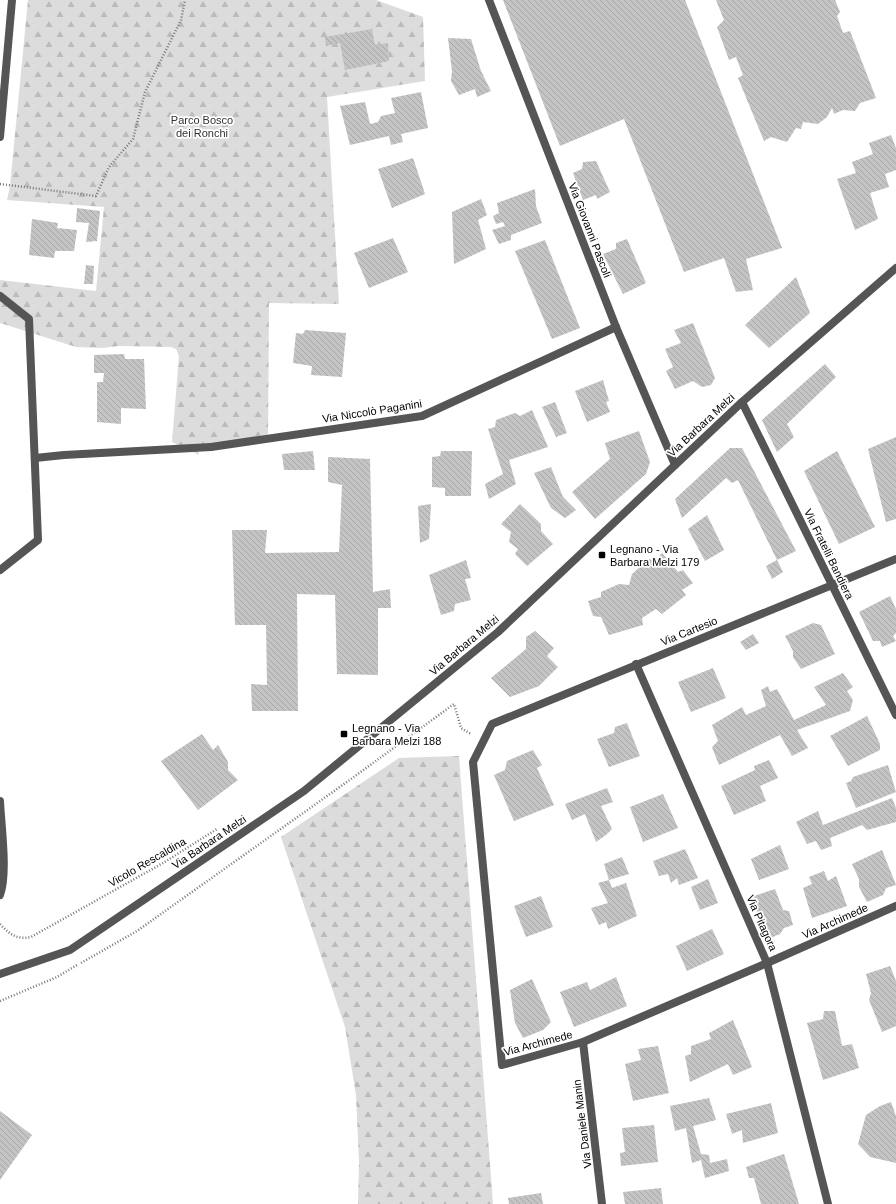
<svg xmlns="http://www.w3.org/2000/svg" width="896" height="1204" font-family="Helvetica,sans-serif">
<defs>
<pattern id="forest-firs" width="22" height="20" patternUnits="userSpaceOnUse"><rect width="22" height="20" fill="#dcdcdc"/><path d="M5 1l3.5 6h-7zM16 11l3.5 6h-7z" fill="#bbb"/></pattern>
<pattern id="building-back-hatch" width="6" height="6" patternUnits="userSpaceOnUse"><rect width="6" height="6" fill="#c4c4c4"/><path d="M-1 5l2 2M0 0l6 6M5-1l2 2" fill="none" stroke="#a7a7a7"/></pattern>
</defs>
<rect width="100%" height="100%" fill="#fff"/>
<g fill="url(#forest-firs)">
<polygon points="28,0 376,0 423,17 425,81 327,97 339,304 269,303 268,438 198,448 199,455 172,442 179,356 176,349 171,347 118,346 102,348 76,347 0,323 0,280 96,291 104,207 7,200 10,186"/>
<polygon points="459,756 493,1204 358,1204 359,1161 356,1095 345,1027 281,837 399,758"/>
</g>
<g fill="url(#building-back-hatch)">
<polygon points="503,0 685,0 782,248 746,259 753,290 736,292 724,258 684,272 624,119 560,146"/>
<polygon points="716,0 835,0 840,12 837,16 843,33 850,31 876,98 860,103 855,111 843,110 834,114 832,108 827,117 818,124 803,122 801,129 796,128 787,142 771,137 764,141 738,78 743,75 736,57 729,60 717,27 724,20"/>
<polygon points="372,29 375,45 388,43 389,61 345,70 340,43 326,46 325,37"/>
<polygon points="448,38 471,39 481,71 491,91 477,97 475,89 459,95 451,81 452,71"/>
<polygon points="421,92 428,128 401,134 403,142 391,145 389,136 350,145 340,106 365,102 370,124 378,122 381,116 395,113 391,98"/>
<polygon points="891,135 896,148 896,170 885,174 889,187 870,193 878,219 855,230 837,179 856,173 852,162 873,154 869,143"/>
<polygon points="413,158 425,194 392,208 378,169"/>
<polygon points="596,161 610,192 597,199 596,195 583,200 573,173 582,169 583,162"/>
<polygon points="535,189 536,206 542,223 511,235 511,240 499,244 492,230 505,226 503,222 496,224 493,216 499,213 497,203"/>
<polygon points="481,199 487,215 478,220 486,249 454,264 452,212"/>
<polygon points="77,208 100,211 97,241 86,242 89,223 76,222"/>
<polygon points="32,219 58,223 57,228 77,230 74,251 55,251 54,258 29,255"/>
<polygon points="393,238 408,272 369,288 354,253"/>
<polygon points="627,239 646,283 623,294 603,254 616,249 616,243"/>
<polygon points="545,240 580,328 552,339 515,251"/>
<polygon points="86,265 94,266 93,284 84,284"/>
<polygon points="796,277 810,313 769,348 745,325"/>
<polygon points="693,323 715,378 711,385 702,387 693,381 675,389 666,371 673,367 665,349 681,343 674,330"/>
<polygon points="305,330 346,333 342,377 311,375 312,366 293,363 296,333 303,334"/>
<polygon points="124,354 125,359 144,359 146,409 121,408 121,424 97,422 97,382 103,382 104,373 94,373 94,355"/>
<polygon points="825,364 836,377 787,424 794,437 777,452 762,420"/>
<polygon points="603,380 609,401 606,402 610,412 587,422 575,391"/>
<polygon points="555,402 567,433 556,437 542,407"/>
<polygon points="532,410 548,447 509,460 516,484 489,499 485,484 503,474 488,429 495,427 496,420 515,413 520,416"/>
<polygon points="639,431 650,462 646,474 595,519 572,492 610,459 605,443"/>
<polygon points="896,437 896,519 886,522 868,449"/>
<polygon points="730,448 742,448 796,551 777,560 783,572 772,579 766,566 777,560 738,480 732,483 726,478 682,518 675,499"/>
<polygon points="313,451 315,470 284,470 282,454"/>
<polygon points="441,451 472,451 471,496 445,496 445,488 432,487 432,457 440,456"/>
<polygon points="837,451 875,527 839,544 804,471"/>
<polygon points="328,457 370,459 373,592 390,589 391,608 378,608 378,675 337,674 335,595 297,594 298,711 252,711 251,684 267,685 266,625 235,625 232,530 267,530 265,553 339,552 342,485 328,482"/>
<polygon points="551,467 563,497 576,510 565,518 551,508 534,473"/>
<polygon points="431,504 429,539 420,543 418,506"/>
<polygon points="520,504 541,524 541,531 553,544 527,566 515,554 518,549 509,542 511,532 501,524"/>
<polygon points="707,515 724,550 705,561 688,529"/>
<polygon points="662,553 678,572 683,570 693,583 682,590 686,595 662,614 656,609 642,618 643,625 609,635 601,617 593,616 588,601 601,597 601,592 619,584 629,585 632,574 649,559 655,561"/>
<polygon points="466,560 471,578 465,579 471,600 455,604 454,611 441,615 429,575"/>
<polygon points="890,596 896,609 896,633 893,636 896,641 882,647 880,641 873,641 859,612"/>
<polygon points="813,623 821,625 835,654 801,669 793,657 793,651 785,636"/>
<polygon points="535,631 554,648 547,656 558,667 539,686 510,697 491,678 526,649 526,637"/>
<polygon points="753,634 759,643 746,650 740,642"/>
<polygon points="713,668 726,698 691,712 678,682"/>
<polygon points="843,673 853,687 847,691 853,700 850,711 797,730 808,748 792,756 780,735 719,765 712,747 718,741 712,725 742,707 746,715 766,706 761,690 768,686 770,692 777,689 794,720 826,705 814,687"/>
<polygon points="867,716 880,744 880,750 848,766 830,736"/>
<polygon points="627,723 640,756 609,767 597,739 614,733 615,727"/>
<polygon points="202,734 213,750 218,745 228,762 228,770 238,780 198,810 161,761"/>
<polygon points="533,750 542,765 537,768 554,805 514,821 494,775 505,770 507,761"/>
<polygon points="769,760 778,778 760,786 766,801 734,815 721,786 755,770 754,766"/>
<polygon points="888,765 896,792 856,808 846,783 851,781 853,777"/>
<polygon points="607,788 613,802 601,806 612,829 606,835 596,842 585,814 572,820 565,804"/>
<polygon points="663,794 678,828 643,842 630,807"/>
<polygon points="892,798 896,808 896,822 867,830 862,825 830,838 832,846 821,850 816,841 807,844 796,822 818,811 823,825"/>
<polygon points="780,845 789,869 759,880 751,859"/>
<polygon points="685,849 698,878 679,885 677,878 671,883 668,874 659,876 653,861"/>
<polygon points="882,850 896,885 886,888 883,895 867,902 859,887 859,879 852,864"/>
<polygon points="622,857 629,874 609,880 604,864"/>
<polygon points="824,871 828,881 836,876 847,906 812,918 803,888 812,884 809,877"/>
<polygon points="708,879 718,903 700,910 691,887"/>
<polygon points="609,880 612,888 626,883 637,916 608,929 606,922 599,925 591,908 608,903 598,883"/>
<polygon points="775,889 783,910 789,911 793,925 784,928 780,934 768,939 751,897"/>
<polygon points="541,896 553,927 526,937 514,906"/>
<polygon points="712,929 724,954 687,971 676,946"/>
<polygon points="890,966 896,981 896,1026 882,1032 869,1000 871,993 866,974"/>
<polygon points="616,977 627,1006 574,1027 560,992 587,982 590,990"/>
<polygon points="532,979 551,1022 543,1030 523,1038 515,1023 510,990"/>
<polygon points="824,1011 835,1011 842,1046 852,1044 859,1068 823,1080 807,1023 823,1019"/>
<polygon points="733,1020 752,1067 733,1075 728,1064 690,1082 685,1056 691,1054 691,1046 711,1039 709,1033"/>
<polygon points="658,1046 669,1093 633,1101 625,1064 641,1060 638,1049"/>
<polygon points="709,1098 716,1120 693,1126 701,1154 709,1155 710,1163 727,1159 729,1171 705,1178 701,1160 692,1163 686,1128 675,1131 670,1106"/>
<polygon points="891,1102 896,1116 896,1163 870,1157 858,1144 866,1115 880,1106"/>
<polygon points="771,1103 778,1133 743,1143 742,1130 732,1134 726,1114"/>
<polygon points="0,1111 32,1135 0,1180"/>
<polygon points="654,1125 658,1162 621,1166 620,1153 625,1152 622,1128"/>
<polygon points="784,1154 799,1204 761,1204 754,1178 749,1178 746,1167"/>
<polygon points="661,1188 663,1204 625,1204 623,1192"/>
<polygon points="541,1193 543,1204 509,1204 508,1198"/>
</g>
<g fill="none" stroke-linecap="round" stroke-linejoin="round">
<g stroke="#777" stroke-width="2.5" stroke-dasharray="1 2" stroke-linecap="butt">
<polyline points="0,184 96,196 109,167 133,139 145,92 181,20 185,0"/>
<path d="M0 924C9 934 17 940 31 937L163 863 217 829"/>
<polyline points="81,963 137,931 351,779 454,704 461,728 471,734"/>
<polyline points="0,1001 57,977 77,965"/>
</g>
<polyline stroke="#555" stroke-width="8" points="35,458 64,455 211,447"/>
<g stroke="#555" stroke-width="8">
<polyline points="489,0 616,327 675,465"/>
<polyline points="0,137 12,0"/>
<polyline points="0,296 29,319 38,540 0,570"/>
<polyline points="742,402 896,715"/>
<polyline points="211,447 422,416 616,327"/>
<polyline points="896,559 492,724 473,762 502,1065 583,1042 767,963 896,906"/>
<polyline points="636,664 767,963 828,1204"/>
<path d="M0 801C1 825 8 874 0 895"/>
<polyline points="583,1042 602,1204"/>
</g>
<polyline stroke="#555" stroke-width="8" points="0,974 70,950 304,791 498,632 742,402 896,268"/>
</g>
<g fill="#000" stroke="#fff" stroke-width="1.5">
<rect x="598" y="551" width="8" height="8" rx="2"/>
<rect x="340" y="730" width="8" height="8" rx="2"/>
</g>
<g text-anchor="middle" stroke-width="3.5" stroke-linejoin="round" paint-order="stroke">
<g font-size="11" fill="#333" stroke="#fff">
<text x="202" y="124">Parco Bosco<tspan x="202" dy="13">dei Ronchi</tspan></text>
</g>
<g font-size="11" fill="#000" stroke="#fff">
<text transform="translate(590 230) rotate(69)" y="4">Via Giovanni Pascoli</text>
<text transform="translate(372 411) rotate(-9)" y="4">Via Niccolò Paganini</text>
<text transform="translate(701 425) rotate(-43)" y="4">Via Barbara Melzi</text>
<text transform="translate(829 554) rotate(64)" y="4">Via Fratelli Bandiera</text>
<text transform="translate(689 631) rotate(-22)" y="4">Via Cartesio</text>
<text transform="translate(464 645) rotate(-40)" y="4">Via Barbara Melzi</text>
<text transform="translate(209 842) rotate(-34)" y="4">Via Barbara Melzi</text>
<text transform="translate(147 862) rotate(-30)" y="4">Vicolo Rescaldina</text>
<text transform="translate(835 921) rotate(-24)" y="4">Via Archimede</text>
<text transform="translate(762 923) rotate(66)" y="4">Via Pitagora</text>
<text transform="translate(538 1043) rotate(-15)" y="4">Via Archimede</text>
<text transform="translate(582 1124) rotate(-97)" y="4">Via Daniele Manin</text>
</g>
<g font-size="11" fill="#000" stroke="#fff" text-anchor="start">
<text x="610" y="553">Legnano - Via<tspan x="610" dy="13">Barbara Melzi 179</tspan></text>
<text x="352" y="732">Legnano - Via<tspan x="352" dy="13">Barbara Melzi 188</tspan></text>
</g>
</g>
</svg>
